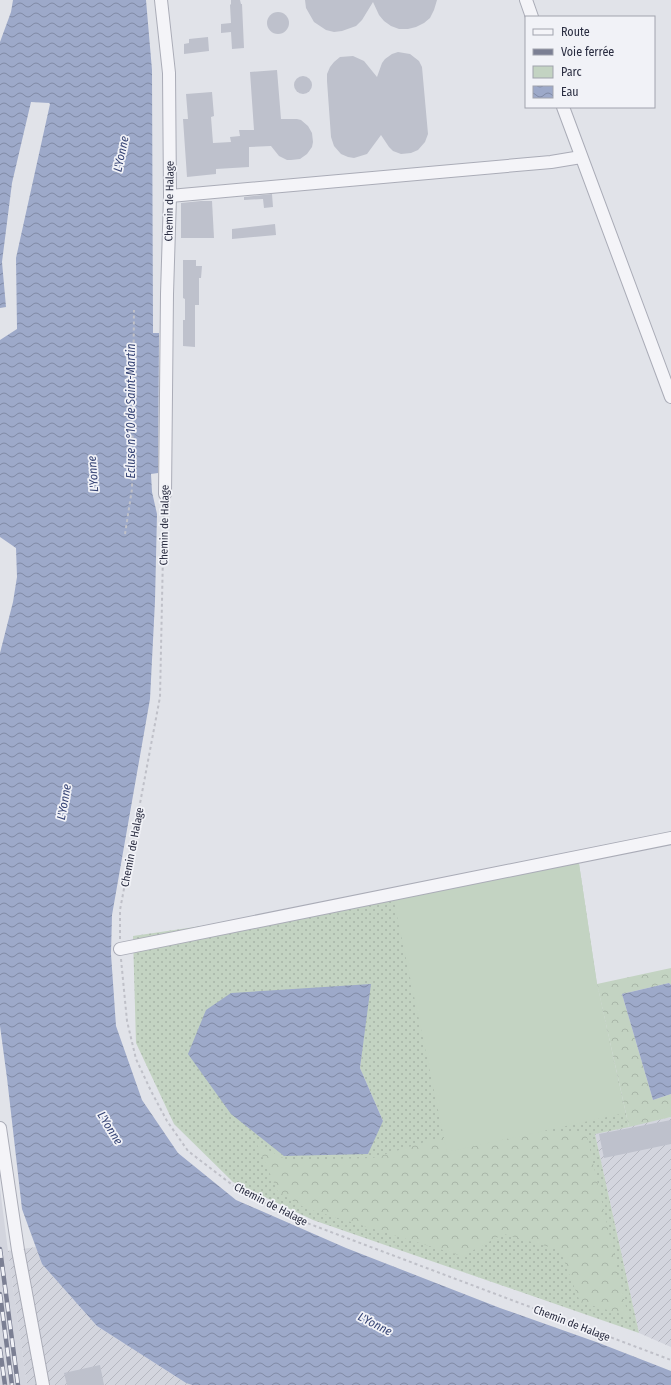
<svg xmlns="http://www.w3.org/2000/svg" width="671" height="1385" font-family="'Fira Sans Condensed',sans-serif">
<defs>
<pattern id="industrial-furrows" width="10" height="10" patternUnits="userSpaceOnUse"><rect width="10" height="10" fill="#d3d5de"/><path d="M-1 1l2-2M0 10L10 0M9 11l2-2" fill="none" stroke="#b5b7c0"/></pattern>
<pattern id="grass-dots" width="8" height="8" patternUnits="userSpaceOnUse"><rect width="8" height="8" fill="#c3d3c2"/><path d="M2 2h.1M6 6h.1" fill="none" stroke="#a8b5a8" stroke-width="1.8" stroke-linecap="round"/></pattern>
<pattern id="forest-crowns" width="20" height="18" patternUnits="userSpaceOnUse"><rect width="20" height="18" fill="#c3d3c2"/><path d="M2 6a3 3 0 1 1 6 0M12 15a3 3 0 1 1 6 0" fill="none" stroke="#a8b5a8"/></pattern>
<pattern id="water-waves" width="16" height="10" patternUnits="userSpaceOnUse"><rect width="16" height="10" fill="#9da9c9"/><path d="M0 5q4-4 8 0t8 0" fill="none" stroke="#808aa5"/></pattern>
</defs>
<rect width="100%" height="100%" fill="#e1e3e9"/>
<polygon fill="#d3d5de" points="0,1188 8,1251 27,1385 0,1385"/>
<g fill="url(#industrial-furrows)">
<polygon points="671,1117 671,1347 639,1333 595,1134"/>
<polygon points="36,1247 42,1264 97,1326 186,1383 192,1385 27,1385 8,1251"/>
</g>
<path fill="url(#grass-dots)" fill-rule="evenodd" d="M578 857 597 984 629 1127 595 1134 639 1333 313 1220 233 1182 174 1124 136 1043 133 936 236 921ZM370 984 360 1068 383 1121 206 1010Z"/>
<g fill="url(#forest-crowns)">
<polygon points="671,968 671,985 669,983 622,994 653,1100 671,1094 671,1117 629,1127 597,984"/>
<polygon points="464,1130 586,1132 628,1316 580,1302 560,1250 504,1234 462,1256 305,1208 278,1192 257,1144 287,1160 373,1158"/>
</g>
<polygon fill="#c3d3c2" points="578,857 597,984 625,1113 447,1152 392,892"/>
<g fill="url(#water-waves)">
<polygon points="13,0 146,0 152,70 153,333 159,333 158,473 151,474 152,492 157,514 155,601 150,699 112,915 111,954 116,1026 142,1100 178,1153 236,1200 346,1248 500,1308 599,1343 671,1371 671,1385 192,1385 186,1383 97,1326 42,1264 22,1209 7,1078 0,1026 0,653 13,602 17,577 16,548 0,537 0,340 17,329 16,258 50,104 49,103 31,102 12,183 2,262 6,307 0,308 0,42 11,12"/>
<polygon points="669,983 671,985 671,1094 653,1100 622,994"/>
<polygon points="371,984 360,1068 383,1121 368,1154 284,1156 231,1114 188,1054 206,1010 231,993"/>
</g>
<g fill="#bec1cc">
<polygon points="231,0 240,0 241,4 242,4 244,48 232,49 231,32 221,33 221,24 231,23 230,5 231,4"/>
<polygon points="305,0 437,0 434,10 430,18 424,23 416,27 408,29 399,29 391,26 384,21 379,15 373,2 362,20 356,26 342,31 334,32 326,30 314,22 306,8"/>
<circle cx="278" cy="23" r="11"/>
<polygon points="208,37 209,51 184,54 184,44 189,43 189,39"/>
<polygon points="398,52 410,54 419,61 422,67 428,134 425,142 418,150 411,153 401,154 393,151 389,147 381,135 367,154 354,158 348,157 341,154 334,146 331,137 327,81 327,74 330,67 334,62 340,57 353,56 364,61 377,77 382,63 385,59 392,54"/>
<polygon points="277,70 281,119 297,119 301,120 308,126 312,133 313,142 312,147 307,154 300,159 291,160 287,160 279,156 271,146 249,147 249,167 216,169 216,174 187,177 183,119 188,119 186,94 212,92 214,116 211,117 213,143 231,142 230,137 240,136 239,130 254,130 250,72"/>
<circle cx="303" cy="85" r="9"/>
<polygon points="272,194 273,207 264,208 263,199 244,200 244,197"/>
<polygon points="201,201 212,201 214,238 181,238 181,203"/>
<polygon points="275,224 276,235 232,239 232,229"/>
<polygon points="183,260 196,260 196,266 202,266 201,278 199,278 199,305 195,305 195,347 183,346 183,320 185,320 185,299 183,298"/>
<polygon points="671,1120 671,1144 604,1158 599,1134"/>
<polygon points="100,1365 104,1385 67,1385 64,1373"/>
</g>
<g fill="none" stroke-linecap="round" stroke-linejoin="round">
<g stroke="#aaacb7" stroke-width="14">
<g id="street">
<polyline points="161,0 169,73 170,196 167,294 165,494"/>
<polyline points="526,0 532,17"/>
<polyline points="563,107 671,397"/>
<polyline points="170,196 551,162 581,157"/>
<polyline points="120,949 671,838"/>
<polyline points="0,1128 18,1250 43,1385"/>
</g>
</g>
<g stroke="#bfc0c8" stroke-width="2" stroke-dasharray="3 3" stroke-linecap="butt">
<polyline points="125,534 132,489 134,310"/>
<polyline points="120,939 120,910 160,697 164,505"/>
<polyline points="121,959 127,1021 136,1059 151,1091 167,1121 188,1151 239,1190 299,1220 671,1360"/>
</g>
<use href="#street" stroke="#f4f4f8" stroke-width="12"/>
<g stroke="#7b7f93" stroke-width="4.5">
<g id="rail">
<polyline points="0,1249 18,1385"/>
<polyline points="0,1294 12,1385"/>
<polyline points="0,1349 5,1385"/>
</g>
</g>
<use href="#rail" stroke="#f1f2f7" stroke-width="3" stroke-dasharray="9" stroke-linecap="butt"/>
</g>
<g text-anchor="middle" stroke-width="3.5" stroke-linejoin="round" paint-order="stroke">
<g font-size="11" fill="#2a2d41" stroke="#f1f2f7">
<text transform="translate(169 201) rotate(-89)" y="4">Chemin de Halage</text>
<text transform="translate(164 525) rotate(-89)" y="4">Chemin de Halage</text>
<text transform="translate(132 847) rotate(-79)" y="4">Chemin de Halage</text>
<text transform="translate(271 1204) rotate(27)" y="4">Chemin de Halage</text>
<text transform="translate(572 1323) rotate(21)" y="4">Chemin de Halage</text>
</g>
<g font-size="12" font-style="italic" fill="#354374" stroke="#f1f2f7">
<text transform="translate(121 154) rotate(-78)" y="4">L'Yonne</text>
<text transform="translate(131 411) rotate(-90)" y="4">Ecluse n°10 de Saint-Martin</text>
<text transform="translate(93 474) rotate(-94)" y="4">L'Yonne</text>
<text transform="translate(64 802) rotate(-80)" y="4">L'Yonne</text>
<text transform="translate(110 1128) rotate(58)" y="4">L'Yonne</text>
<text transform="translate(375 1324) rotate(27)" y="4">L'Yonne</text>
</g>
</g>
<rect x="525" y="16" width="130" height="92" fill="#f1f2f7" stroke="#a1a3ae"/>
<rect x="533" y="29" width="20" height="6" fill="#f4f4f8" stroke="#a1a3ae"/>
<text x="561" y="36" font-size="12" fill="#2a2d41">Route</text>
<rect x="533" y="49" width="20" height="6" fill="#7b7f93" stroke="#a1a3ae"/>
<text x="561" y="56" font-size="12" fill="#2a2d41">Voie ferrée</text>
<rect x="533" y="66" width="20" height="12" fill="#c3d3c2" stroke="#a1a3ae"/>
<text x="561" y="76" font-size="12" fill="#2a2d41">Parc</text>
<rect x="533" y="86" width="20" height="12" fill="url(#water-waves)" stroke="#a1a3ae"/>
<text x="561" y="96" font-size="12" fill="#2a2d41">Eau</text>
</svg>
